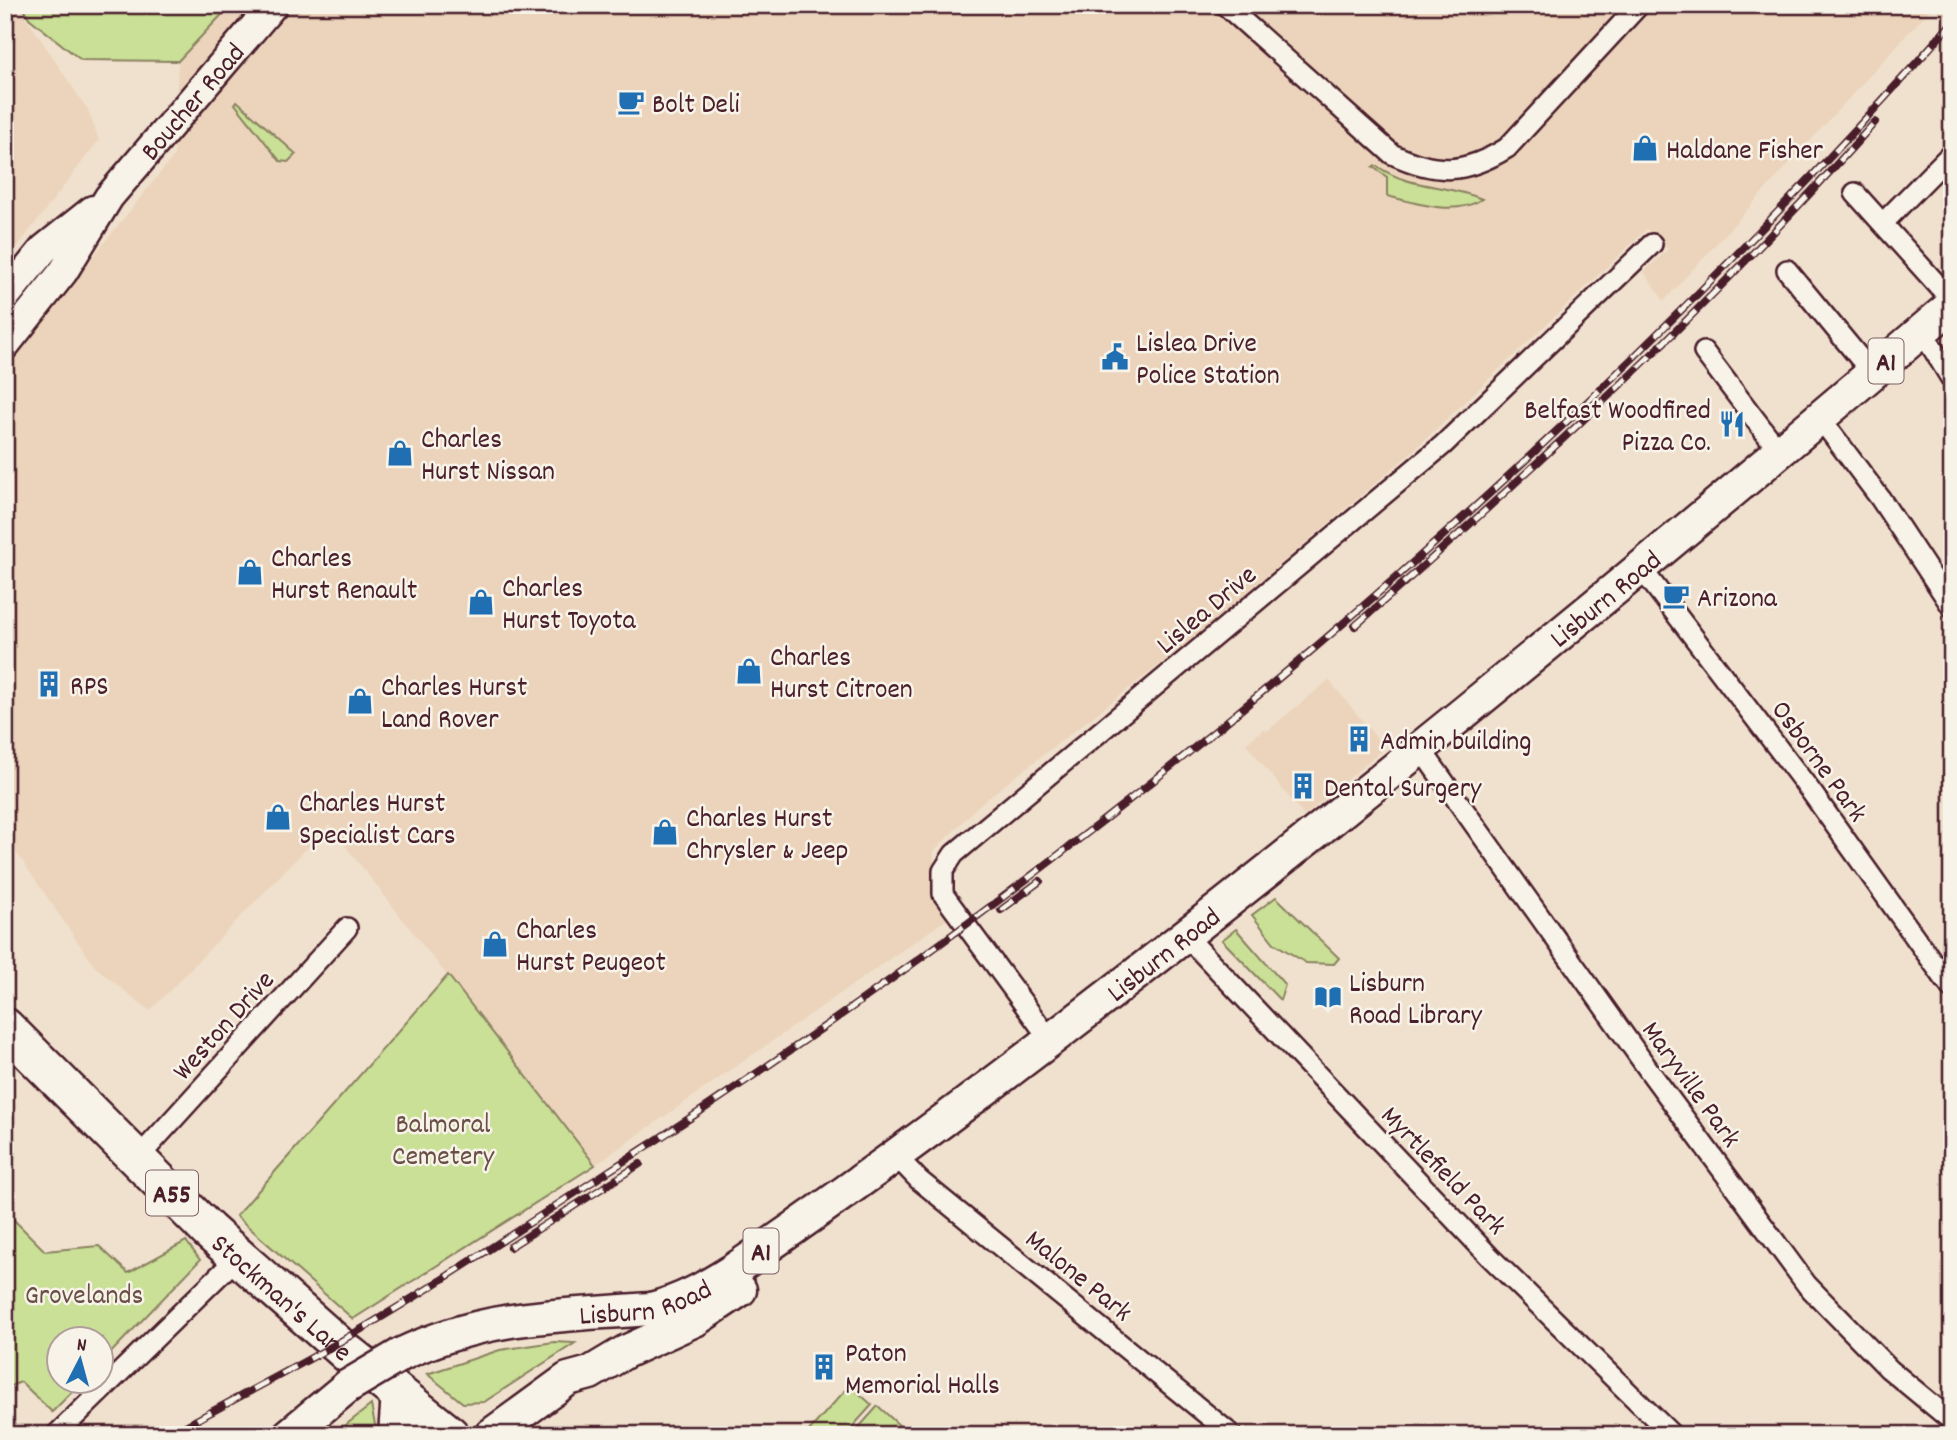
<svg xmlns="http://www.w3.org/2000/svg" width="1957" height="1440" font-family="Dekko,sans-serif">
<rect width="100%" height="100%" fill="#f0e1ce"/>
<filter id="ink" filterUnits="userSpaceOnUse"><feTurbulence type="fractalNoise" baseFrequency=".0143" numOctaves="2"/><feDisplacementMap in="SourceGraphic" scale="14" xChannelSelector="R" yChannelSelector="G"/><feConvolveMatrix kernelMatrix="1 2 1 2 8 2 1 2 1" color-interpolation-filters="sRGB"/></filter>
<g filter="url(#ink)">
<g fill="#ebd4bb">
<polygon points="5,5 23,13 88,110 99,140 5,263"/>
<polygon points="231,5 1934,5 1664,301 1644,272 1668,249 1656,241 1647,229 1412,452 1194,638 980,804 934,851 933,888 947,919 595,1165 329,825 150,1011 95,967 5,836 5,366 174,156 178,61"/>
<polygon points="1329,680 1385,748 1304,816 1246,744 1264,728 1267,731"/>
</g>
<g fill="#c9e096" stroke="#8a8060" stroke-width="2">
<polygon points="22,5 231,5 178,61 81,60 29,18"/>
<polygon points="237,101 296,154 288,162 280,161 235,104"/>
<path d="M1377 166C1409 189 1447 184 1482 199 1455 217 1416 203 1387 196V177L1373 167Z"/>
<polygon points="1276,897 1339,958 1334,964 1306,963 1274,943 1252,915"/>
<polygon points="1236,929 1285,985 1280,1000 1222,940"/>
<polygon points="448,975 595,1165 353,1319 236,1216"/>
<polygon points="5,1211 45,1251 99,1246 128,1273 186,1241 200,1260 102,1362 102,1338 60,1338 60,1380 83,1381 52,1412 21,1382 5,1388"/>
<polygon points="554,1342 575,1343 484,1402 463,1403 427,1374 500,1350"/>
<polygon points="850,1385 872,1405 845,1435 809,1435 807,1433"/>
<polygon points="371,1405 377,1435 333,1435"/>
<polygon points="878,1406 900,1426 893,1435 852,1435"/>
</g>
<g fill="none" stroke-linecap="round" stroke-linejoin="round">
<g stroke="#4a1f2b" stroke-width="24">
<g id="street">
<path d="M1225 5 1392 154C1437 175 1465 174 1507 148L1639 5"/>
<polyline points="1855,193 1952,301"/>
<polyline points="1883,223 1952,153"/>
<polyline points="1787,270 1872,373"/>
<polyline points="1922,331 1952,380"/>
<polyline points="1704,352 1779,451"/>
<polyline points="1820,418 1880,498 1952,607"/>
<polyline points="1641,568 1812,793 1952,989"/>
<polyline points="1420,748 1653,1076 1807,1285 1889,1369 1952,1421"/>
<polyline points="1185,935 1490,1257 1672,1435"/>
<polyline points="1051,1041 943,894 943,871 954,854 1443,445 1652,244"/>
<polyline points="895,1155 919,1180 1232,1435"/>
<polyline points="138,1158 347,928"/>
<polyline points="56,1435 238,1257"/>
</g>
</g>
<g stroke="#4a1f2b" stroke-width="33">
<g id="secondary">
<polyline points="5,297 44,249 93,210"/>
<path id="s1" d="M5 345 63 272 109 197 273 5"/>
</g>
</g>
<g stroke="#4a1f2b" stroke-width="37">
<g id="primary">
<path id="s2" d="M402 1354C487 1314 559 1316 651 1309 682 1301 705 1288 732 1271 937 1131 1132 979 1326 824 1537 655 1746 482 1952 305"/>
<polyline points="289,1435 348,1386"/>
<polyline points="395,1435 398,1393"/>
<polyline points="491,1435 568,1379 590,1373 625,1352 695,1320 740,1290"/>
</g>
</g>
<g stroke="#4a1f2b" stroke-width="42">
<g id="highway">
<path id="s3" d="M5 1027 209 1231 346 1352 450 1435"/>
</g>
</g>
<use href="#street" stroke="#f7f3e8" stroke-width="19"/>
<use href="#secondary" stroke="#f7f3e8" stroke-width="28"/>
<use href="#primary" stroke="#f7f3e8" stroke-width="32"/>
<use href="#highway" stroke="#f7f3e8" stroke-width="37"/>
<g stroke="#4a1f2b" stroke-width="8">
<g id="rail">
<path d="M1355 626C1538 466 1714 303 1875 122"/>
<polyline points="1001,910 1040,881"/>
<polyline points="510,1247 640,1164"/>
<path d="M169 1435C216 1409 264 1384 311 1358 414 1301 513 1233 612 1169 1108 850 1561 465 1952 23"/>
</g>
</g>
<use href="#rail" stroke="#f7f3e8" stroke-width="5" stroke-dasharray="16" stroke-linecap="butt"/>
<g stroke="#4a1f2b" stroke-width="37" stroke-linecap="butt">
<polyline id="primary-bridge" points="348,1386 402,1354"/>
</g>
<use href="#primary-bridge" stroke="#f7f3e8" stroke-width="32"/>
</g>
</g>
<defs>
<g id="cafe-bare" transform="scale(2.1)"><path d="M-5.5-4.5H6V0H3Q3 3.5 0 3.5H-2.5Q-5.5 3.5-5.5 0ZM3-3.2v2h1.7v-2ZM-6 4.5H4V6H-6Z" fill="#1f6fb2" stroke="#f7f3e8" stroke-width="2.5" paint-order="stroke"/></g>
<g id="shop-bare" transform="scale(2.1)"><path d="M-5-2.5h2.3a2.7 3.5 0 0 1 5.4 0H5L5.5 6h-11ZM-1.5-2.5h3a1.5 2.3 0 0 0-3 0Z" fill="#1f6fb2" stroke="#f7f3e8" stroke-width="2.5" paint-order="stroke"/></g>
<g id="civic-bare" transform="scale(2.1)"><path d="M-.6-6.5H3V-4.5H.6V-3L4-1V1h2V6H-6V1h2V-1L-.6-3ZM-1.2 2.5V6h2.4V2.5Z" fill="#1f6fb2" stroke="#f7f3e8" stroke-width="2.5" paint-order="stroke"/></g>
<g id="restaurant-bare" transform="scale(2.1)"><path d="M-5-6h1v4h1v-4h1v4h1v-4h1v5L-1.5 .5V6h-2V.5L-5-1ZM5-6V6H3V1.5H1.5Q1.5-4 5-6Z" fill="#1f6fb2" stroke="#f7f3e8" stroke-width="2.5" paint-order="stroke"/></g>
<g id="building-bare" transform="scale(2.1)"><path d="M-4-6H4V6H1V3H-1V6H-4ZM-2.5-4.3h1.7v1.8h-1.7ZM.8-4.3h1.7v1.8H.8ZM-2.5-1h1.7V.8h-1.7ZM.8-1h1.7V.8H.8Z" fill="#1f6fb2" stroke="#f7f3e8" stroke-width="2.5" paint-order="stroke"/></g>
<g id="library-bare" transform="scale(2.1)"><path d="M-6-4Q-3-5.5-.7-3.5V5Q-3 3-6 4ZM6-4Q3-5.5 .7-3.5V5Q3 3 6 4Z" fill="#1f6fb2" stroke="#f7f3e8" stroke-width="2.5" paint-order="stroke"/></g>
</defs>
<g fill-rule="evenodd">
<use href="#cafe-bare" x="631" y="102"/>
<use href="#shop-bare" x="1645" y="148"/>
<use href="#civic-bare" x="1115" y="357"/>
<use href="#restaurant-bare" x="1732" y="424"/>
<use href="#shop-bare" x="400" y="453"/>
<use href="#shop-bare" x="250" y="572"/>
<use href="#cafe-bare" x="1676" y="596"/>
<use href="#shop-bare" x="481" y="602"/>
<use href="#shop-bare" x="749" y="671"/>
<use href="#building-bare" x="49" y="684"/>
<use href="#shop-bare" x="360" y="701"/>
<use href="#building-bare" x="1359" y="739"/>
<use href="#building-bare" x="1303" y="786"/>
<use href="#shop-bare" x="278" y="817"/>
<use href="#shop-bare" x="665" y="832"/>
<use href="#shop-bare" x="495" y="944"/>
<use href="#library-bare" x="1328" y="997"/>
<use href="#building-bare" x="824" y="1367"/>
</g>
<g text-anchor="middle" stroke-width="5" stroke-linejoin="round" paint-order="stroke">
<g fill="#f7f3e8" stroke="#7e5f64" stroke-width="2">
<rect x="1868.5" y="338.5" width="35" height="45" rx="5"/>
<rect x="146" y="1170.5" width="52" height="45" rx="5"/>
<rect x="743.5" y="1228.5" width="35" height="45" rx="5"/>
</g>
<g font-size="26" font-weight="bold" fill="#4a1f2b">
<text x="1886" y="370">A1</text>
<text x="172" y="1202">A55</text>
<text x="761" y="1260">A1</text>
</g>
<g font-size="28" fill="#4a1f2b" stroke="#f7f3e8">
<text dy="10" stroke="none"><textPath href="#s1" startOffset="308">Boucher Road</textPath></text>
<text dy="10" stroke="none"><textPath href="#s2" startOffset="1447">Lisburn Road</textPath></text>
<text transform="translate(1205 608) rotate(-40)" y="10">Lislea Drive</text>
<text transform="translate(1821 760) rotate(54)" y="10">Osborne Park</text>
<text dy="10" stroke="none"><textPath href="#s2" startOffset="880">Lisburn Road</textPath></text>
<text transform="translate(222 1024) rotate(-48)" y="10">Weston Drive</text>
<text transform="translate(1693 1083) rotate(54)" y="10">Maryville Park</text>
<text transform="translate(1445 1169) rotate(46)" y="10">Myrtlefield Park</text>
<text transform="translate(1080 1274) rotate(39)" y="10">Malone Park</text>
<text dy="10" stroke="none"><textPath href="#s3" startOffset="387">Stockman's Lane</textPath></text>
<text dy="10" stroke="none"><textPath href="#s2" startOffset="250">Lisburn Road</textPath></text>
</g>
<g font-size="28" fill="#4a1f2b" stroke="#f7f3e8" text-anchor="start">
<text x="652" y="112">Bolt Deli</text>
<text x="1666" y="158">Haldane Fisher</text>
<text x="1136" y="351">Lislea Drive<tspan x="1136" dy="32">Police Station</tspan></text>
<text x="1711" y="418" text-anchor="end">Belfast Woodfired<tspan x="1711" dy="32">Pizza Co.</tspan></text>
<text x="421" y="447">Charles<tspan x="421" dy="32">Hurst Nissan</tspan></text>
<text x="271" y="566">Charles<tspan x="271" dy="32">Hurst Renault</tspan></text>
<text x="502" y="596">Charles<tspan x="502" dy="32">Hurst Toyota</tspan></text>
<text x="1697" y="606">Arizona</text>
<text x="770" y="665">Charles<tspan x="770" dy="32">Hurst Citroen</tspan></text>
<text x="70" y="694">RPS</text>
<text x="381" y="695">Charles Hurst<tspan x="381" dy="32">Land Rover</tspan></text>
<text x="1380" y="749">Admin building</text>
<text x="1324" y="796">Dental Surgery</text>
<text x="299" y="811">Charles Hurst<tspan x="299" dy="32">Specialist Cars</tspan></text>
<text x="686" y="826">Charles Hurst<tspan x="686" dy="32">Chrysler &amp; Jeep</tspan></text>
<text x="516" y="938">Charles<tspan x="516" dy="32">Hurst Peugeot</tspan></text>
<text x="1349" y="991">Lisburn<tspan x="1349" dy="32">Road Library</tspan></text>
<text x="845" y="1361">Paton<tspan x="845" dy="32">Memorial Halls</tspan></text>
</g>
<g font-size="28" fill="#6a4f46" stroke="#f7f3e8">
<text x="443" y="1132">Balmoral<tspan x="443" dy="32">Cemetery</tspan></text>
<text x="84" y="1303">Grovelands</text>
</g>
</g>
<rect width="1957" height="1440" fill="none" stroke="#f7f3e8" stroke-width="28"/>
<rect x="14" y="14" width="1929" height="1412" fill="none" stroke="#4a1f2b" stroke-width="2.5" filter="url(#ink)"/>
<g transform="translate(80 1360) rotate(6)"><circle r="33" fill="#f7f3e8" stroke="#b29e9c" stroke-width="2"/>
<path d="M0-5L12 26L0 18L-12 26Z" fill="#1f6fb2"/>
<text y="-10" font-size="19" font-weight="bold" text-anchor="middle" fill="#4a1f2b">N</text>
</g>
</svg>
